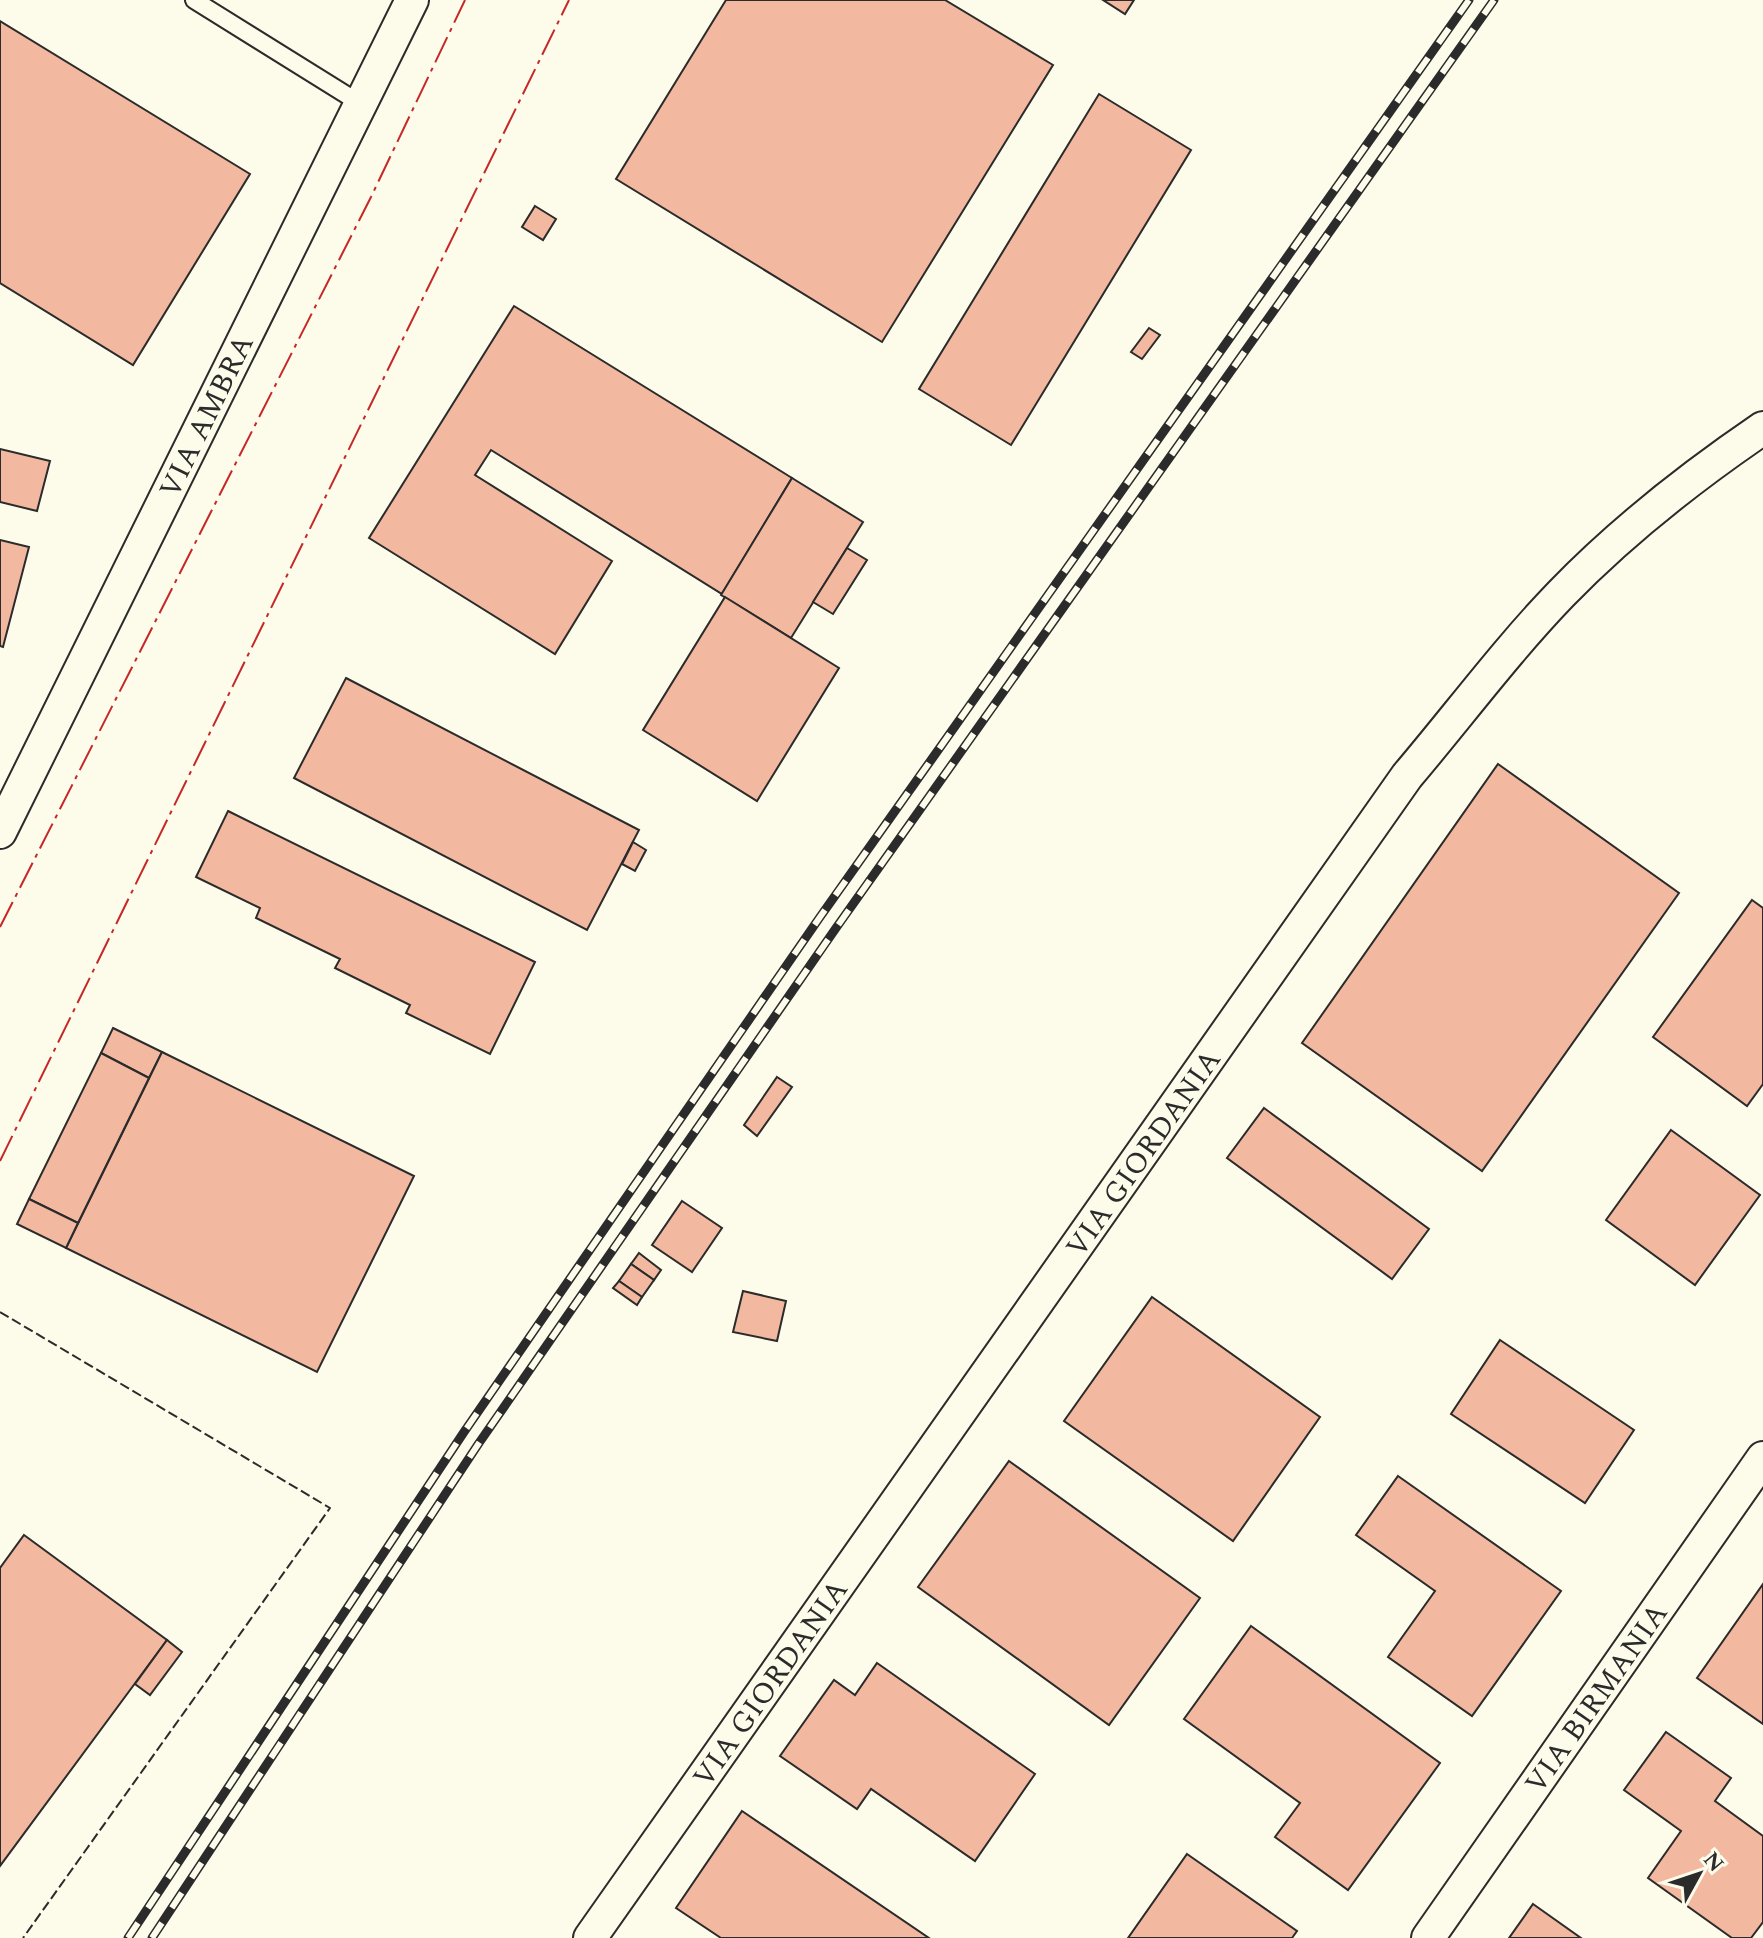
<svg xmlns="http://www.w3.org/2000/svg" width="1763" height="1938" font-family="Spectral,serif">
<rect width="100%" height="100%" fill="#fdfbea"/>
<g fill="#f2b8a0" stroke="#2b2b2b" stroke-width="2">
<polygon points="726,0 945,0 1053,65 882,342 616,179"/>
<polygon points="1103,0 1134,0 1125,14"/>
<polygon points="0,21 250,174 133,365 0,283"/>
<polygon points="1099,94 1191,150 1011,445 919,389"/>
<polygon points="535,206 556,219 543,240 522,227"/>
<polygon points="514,306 792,478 722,594 491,450 475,475 612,561 555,654 369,538"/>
<polygon points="1149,328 1160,335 1142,359 1131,352"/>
<polygon points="0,449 50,461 37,511 0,502"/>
<polygon points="792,478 863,522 791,638 721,595"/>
<polygon points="0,540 29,547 3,647 0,646"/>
<polygon points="847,548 867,560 833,614 813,602"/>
<polygon points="725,597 839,668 757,801 643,730"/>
<polygon points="346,678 639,830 587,930 294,778"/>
<polygon points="1498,764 1679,893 1482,1171 1302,1043"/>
<polygon points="228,811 535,962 490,1054 406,1013 410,1005 335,968 340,959 256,918 260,908 196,877"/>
<polygon points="633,842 646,850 635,871 622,864"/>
<polygon points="1752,900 1763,908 1763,1084 1747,1106 1653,1037"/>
<polygon points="113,1028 162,1052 149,1078 101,1053"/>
<polygon points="162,1052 414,1176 317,1372 66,1248"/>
<polygon points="101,1053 149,1078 78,1223 29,1199"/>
<polygon points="777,1077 792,1087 757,1136 744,1125"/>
<polygon points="1264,1108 1429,1229 1392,1279 1227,1158"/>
<polygon points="1671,1130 1760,1195 1695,1285 1606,1220"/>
<polygon points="29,1199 78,1223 66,1248 17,1224"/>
<polygon points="682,1201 722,1228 692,1272 652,1245"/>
<polygon points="639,1253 661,1270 654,1280 631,1264"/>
<polygon points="631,1264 654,1280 642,1297 619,1281"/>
<polygon points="619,1281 642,1297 637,1305 613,1288"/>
<polygon points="743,1291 786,1301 777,1341 733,1332"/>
<polygon points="1152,1297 1320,1417 1233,1541 1064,1421"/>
<polygon points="1500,1340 1634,1430 1585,1503 1451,1414"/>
<polygon points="1009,1461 1200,1598 1109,1725 918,1587"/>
<polygon points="1398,1476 1561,1591 1472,1716 1388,1657 1435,1591 1356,1535"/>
<polygon points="24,1535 167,1640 0,1866 0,1568"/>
<polygon points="1763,1584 1763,1724 1697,1678"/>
<polygon points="1251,1626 1440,1763 1348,1890 1275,1837 1300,1803 1184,1719"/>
<polygon points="167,1640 182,1652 150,1695 135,1684"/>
<polygon points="877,1663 1035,1774 975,1861 871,1789 857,1809 780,1756 834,1680 855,1695"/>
<polygon points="1666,1732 1731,1778 1715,1801 1763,1836 1763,1922 1751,1938 1732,1938 1648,1878 1681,1831 1624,1790"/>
<polygon points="742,1811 929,1938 721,1938 676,1908"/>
<polygon points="1187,1854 1297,1931 1292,1938 1128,1938"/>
<polygon points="1533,1904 1581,1938 1509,1938"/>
</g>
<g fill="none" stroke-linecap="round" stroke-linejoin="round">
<g stroke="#2b2b2b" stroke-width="20">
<polyline id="service" points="194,0 361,104"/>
</g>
<g stroke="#2b2b2b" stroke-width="36">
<g id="minor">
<polyline points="0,832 412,0"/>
<path d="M590 1938 1407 776C1458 716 1506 651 1561 594 1621 532 1691 477 1763 428"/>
<polyline points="1428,1938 1763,1458"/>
</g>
</g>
<use href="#service" stroke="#fdfbea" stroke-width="16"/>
<use href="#minor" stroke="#fdfbea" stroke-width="32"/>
<g stroke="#2b2b2b" stroke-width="9">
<g id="rail">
<polyline points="128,1938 464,1432 820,917 1469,0"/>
<polyline points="152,1938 479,1443 836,928 1494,0"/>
</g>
</g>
<use href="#rail" stroke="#fdfbea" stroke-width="6" stroke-dasharray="18" stroke-linecap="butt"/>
<polyline stroke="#2b2b2b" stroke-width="2" stroke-dasharray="10 4" stroke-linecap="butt" points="0,1312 330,1508 23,1938"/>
<g stroke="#c62828" stroke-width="2" stroke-dasharray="28 6 4 6" stroke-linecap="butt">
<polyline points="0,927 371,197 465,0"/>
<polyline points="0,1161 569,0"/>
</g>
</g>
<g text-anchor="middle" stroke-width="6" stroke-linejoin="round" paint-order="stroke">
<g font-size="30" fill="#2b2b2b" stroke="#fdfbea">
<text transform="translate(206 416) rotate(-64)" y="10">VIA AMBRA</text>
<text transform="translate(1143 1153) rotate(-55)" y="10">VIA GIORDANIA</text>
<text transform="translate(770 1683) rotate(-55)" y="10">VIA GIORDANIA</text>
<text transform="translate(1596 1698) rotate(-55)" y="10">VIA BIRMANIA</text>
</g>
</g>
<g transform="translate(1699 1874) rotate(50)" stroke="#fdfbea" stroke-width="6" paint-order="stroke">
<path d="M0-6L14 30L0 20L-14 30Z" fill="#2b2b2b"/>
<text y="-12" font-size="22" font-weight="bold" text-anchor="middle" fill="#2b2b2b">N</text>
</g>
</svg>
